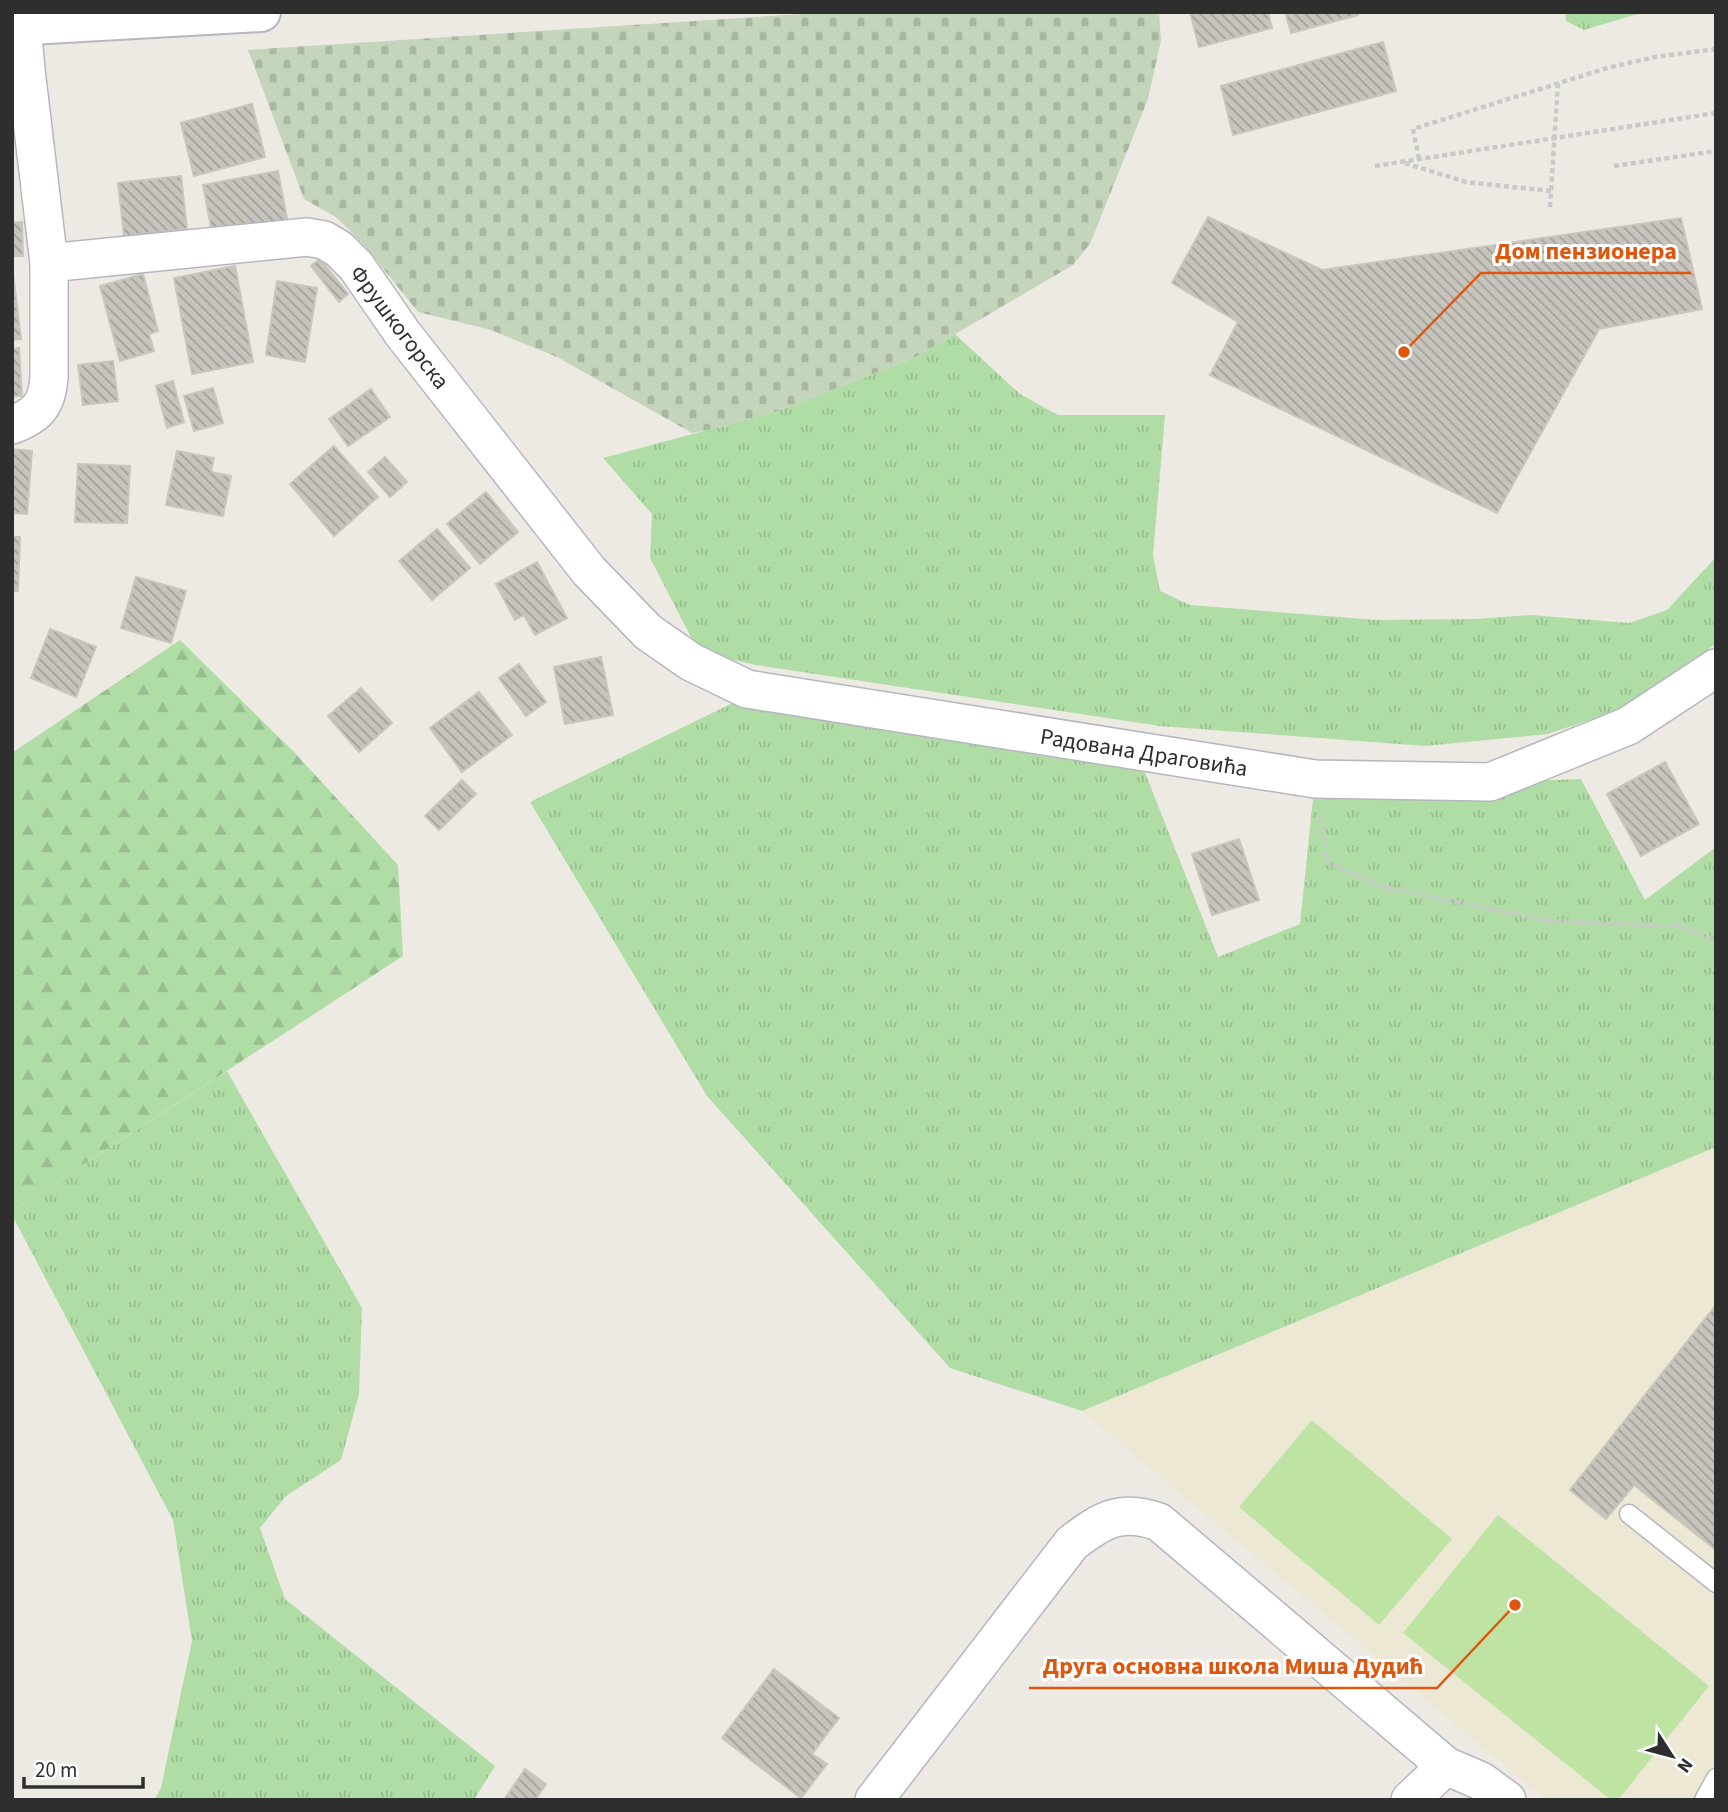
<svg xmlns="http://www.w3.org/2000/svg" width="1728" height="1812" font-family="'Source Sans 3',sans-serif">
<defs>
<pattern id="grass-tufts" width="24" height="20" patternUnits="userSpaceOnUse" patternTransform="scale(1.75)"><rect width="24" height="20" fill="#b0dda6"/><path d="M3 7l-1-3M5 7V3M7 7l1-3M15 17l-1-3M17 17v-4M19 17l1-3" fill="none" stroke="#98be8f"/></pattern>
<pattern id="forest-firs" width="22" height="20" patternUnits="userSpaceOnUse" patternTransform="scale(1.75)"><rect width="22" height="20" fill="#b0dda6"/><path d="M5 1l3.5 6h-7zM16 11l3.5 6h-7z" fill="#98be8f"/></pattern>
<pattern id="cemetery-stones" width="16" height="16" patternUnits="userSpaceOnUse" patternTransform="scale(1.75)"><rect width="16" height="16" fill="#c4d5bc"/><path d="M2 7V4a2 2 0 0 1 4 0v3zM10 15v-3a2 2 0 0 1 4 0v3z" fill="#a9b7a2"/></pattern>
<pattern id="building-back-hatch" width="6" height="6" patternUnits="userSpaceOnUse" patternTransform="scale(1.75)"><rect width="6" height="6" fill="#c7c4bd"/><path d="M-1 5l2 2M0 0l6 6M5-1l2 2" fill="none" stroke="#a2a09a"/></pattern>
</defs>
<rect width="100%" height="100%" fill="#edeae3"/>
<polygon fill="#ede8d4" points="1716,1147 1716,1800 1546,1800 1082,1411"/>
<g fill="url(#grass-tufts)">
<polygon points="1565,12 1644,12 1584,30 1566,21"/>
<polygon points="955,334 1020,394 1058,415 1165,415 1153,555 1160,591 1190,605 1377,620 1476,619 1531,615 1629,623 1667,610 1716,557 1716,643 1643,702 1548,734 1425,746 1160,726 756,665 720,657 692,639 650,558 652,514 603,458 778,411 916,357"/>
<polygon points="747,696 1138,755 1218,957 1300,924 1315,779 1490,782 1581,779 1645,900 1716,847 1716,1147 1082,1411 950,1368 707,1096 530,802"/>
<polygon points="227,1071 362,1308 359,1394 341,1460 286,1496 260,1528 285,1599 495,1766 474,1800 154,1800 161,1788 192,1641 173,1520 12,1215 12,1211"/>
</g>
<polygon fill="url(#forest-firs)" points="180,640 294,752 398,865 403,956 12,1211 12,753"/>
<polygon fill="url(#cemetery-stones)" points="832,12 1159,12 1161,40 1148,99 1090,244 1073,265 916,357 778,411 723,427 692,433 557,357 491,330 418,312 365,246 336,217 304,199 248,50"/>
<g fill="#bee3a3">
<polygon points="1312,1420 1452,1539 1379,1625 1239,1507"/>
<polygon points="1498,1515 1709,1686 1618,1800 1611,1800 1403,1633"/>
</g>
<g fill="url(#building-back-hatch)" stroke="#c9c6bc" stroke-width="2">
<polygon points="1190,12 1268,12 1272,28 1199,47"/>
<polygon points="1285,12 1357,12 1358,15 1291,33"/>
<polygon points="1383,42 1396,91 1233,135 1221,86"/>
<polygon points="252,104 265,157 194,176 181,123"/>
<polygon points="278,171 288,224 213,238 203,185"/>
<polygon points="181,176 187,229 124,236 118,183"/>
<polygon points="1208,217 1322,270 1681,218 1702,309 1599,329 1497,513 1210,375 1238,322 1172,283"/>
<polygon points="22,222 23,256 12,256 12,223"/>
<polygon points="320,259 348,294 339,302 311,266"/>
<polygon points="12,265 21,339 12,340"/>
<polygon points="235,266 253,362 192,374 174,278"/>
<polygon points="143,274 158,331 149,334 154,351 120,361 100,286"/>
<polygon points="277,281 317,288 305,362 266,355"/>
<polygon points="19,348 22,396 12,396 12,349"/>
<polygon points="113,361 118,401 83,405 78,365"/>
<polygon points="173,381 184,422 167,428 156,386"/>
<polygon points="213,388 223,423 194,431 184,396"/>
<polygon points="371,389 390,417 348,446 329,419"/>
<polygon points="334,446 378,497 334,536 290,484"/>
<polygon points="12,449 32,451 27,514 12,513"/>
<polygon points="177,451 214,458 211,472 231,476 223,516 166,505"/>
<polygon points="385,457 407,482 390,497 368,472"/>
<polygon points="78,464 130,466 127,523 75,522"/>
<polygon points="486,492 518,532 480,564 447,524"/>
<polygon points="437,529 470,568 432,600 399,561"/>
<polygon points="12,537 20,537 18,591 12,591"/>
<polygon points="537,562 567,618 535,635 524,615 515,620 496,584"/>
<polygon points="136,577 186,591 171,643 121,628"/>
<polygon points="50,629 96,647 76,697 31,678"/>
<polygon points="601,657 613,715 565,724 554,667"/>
<polygon points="519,664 546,702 526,716 499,678"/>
<polygon points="361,688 392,723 359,752 328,716"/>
<polygon points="479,692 512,735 462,772 430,728"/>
<polygon points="1665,762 1699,824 1641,856 1607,794"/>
<polygon points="462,780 476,794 439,830 425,816"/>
<polygon points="1239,839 1259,900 1212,915 1192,854"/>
<polygon points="1716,1305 1716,1550 1634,1485 1606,1519 1570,1490"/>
<polygon points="774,1669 839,1718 812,1754 827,1764 801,1798 722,1738"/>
<polygon points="525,1769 546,1784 535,1800 504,1800"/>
</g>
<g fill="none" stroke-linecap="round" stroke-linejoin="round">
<g stroke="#b6b6c0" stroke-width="21">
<g id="lane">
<polyline points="1629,1514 1716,1583"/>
<polyline points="1704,1800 1716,1778"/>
</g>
</g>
<g stroke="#b6b6c0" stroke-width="40">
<g id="street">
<polyline points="49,263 307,237 324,240 339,249 356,266 403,334 589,571 648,632 691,662 747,689 1315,779 1490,782 1628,726 1716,668"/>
<path d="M12 425C38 415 47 405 49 377V263L26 70 21 12"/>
<path d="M874 1800 1072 1543C1102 1520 1121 1508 1159 1522L1446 1766"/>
<polyline points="1410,1800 1446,1766 1481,1781 1507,1800"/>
</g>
</g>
<g stroke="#b6b6c0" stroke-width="42">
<polyline id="secondary" points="12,26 261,12"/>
</g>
<g stroke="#c9c9c9" stroke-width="4.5" stroke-dasharray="5 3.5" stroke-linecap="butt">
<polyline points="1419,159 1413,129 1607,68 1655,57 1716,49"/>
<polyline points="1405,163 1466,182 1551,191"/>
<polyline points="1375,166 1716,113"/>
<polyline points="1614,166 1716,151"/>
<polyline points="1550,207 1558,83"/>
<polyline points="1321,818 1328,863 1384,887 1549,921 1679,926 1716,941"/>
</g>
<use href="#lane" stroke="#fff" stroke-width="18"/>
<use href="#street" stroke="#fff" stroke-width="37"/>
<use href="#secondary" stroke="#fff" stroke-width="38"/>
</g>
<g text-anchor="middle" stroke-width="6" stroke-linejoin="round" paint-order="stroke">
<g font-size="23" fill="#2e2e2e" stroke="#fff">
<text transform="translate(400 327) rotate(53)" y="8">Фрушкогорска</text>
<text transform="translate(1144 752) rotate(9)" y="8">Радована Драговића</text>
</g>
</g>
<path fill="none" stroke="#df570e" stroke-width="2.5" d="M1404 352L1481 273H1691M1515 1605L1437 1688H1029"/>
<g fill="#df570e" stroke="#fff" stroke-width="2.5">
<circle cx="1404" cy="352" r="7"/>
<circle cx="1515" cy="1605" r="7"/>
</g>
<g font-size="24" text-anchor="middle" font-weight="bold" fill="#df570e" stroke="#fff" stroke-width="6" stroke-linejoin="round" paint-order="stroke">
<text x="1586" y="259">Дом пензионера</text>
<text x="1233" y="1674">Друга основна школа Миша Дудић</text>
</g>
<rect width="1728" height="1812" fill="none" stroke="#2e2e2e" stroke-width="28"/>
<g transform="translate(1672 1756) rotate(126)" stroke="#ffffff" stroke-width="5" paint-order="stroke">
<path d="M0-5L12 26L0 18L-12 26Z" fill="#2e2e2e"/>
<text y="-10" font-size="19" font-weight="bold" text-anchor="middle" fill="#2e2e2e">N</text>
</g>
<path d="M24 1777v10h119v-10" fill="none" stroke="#2e2e2e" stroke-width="3.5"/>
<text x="35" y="1777" font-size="21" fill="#2e2e2e" stroke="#ffffff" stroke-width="5" paint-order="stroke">20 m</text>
</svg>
